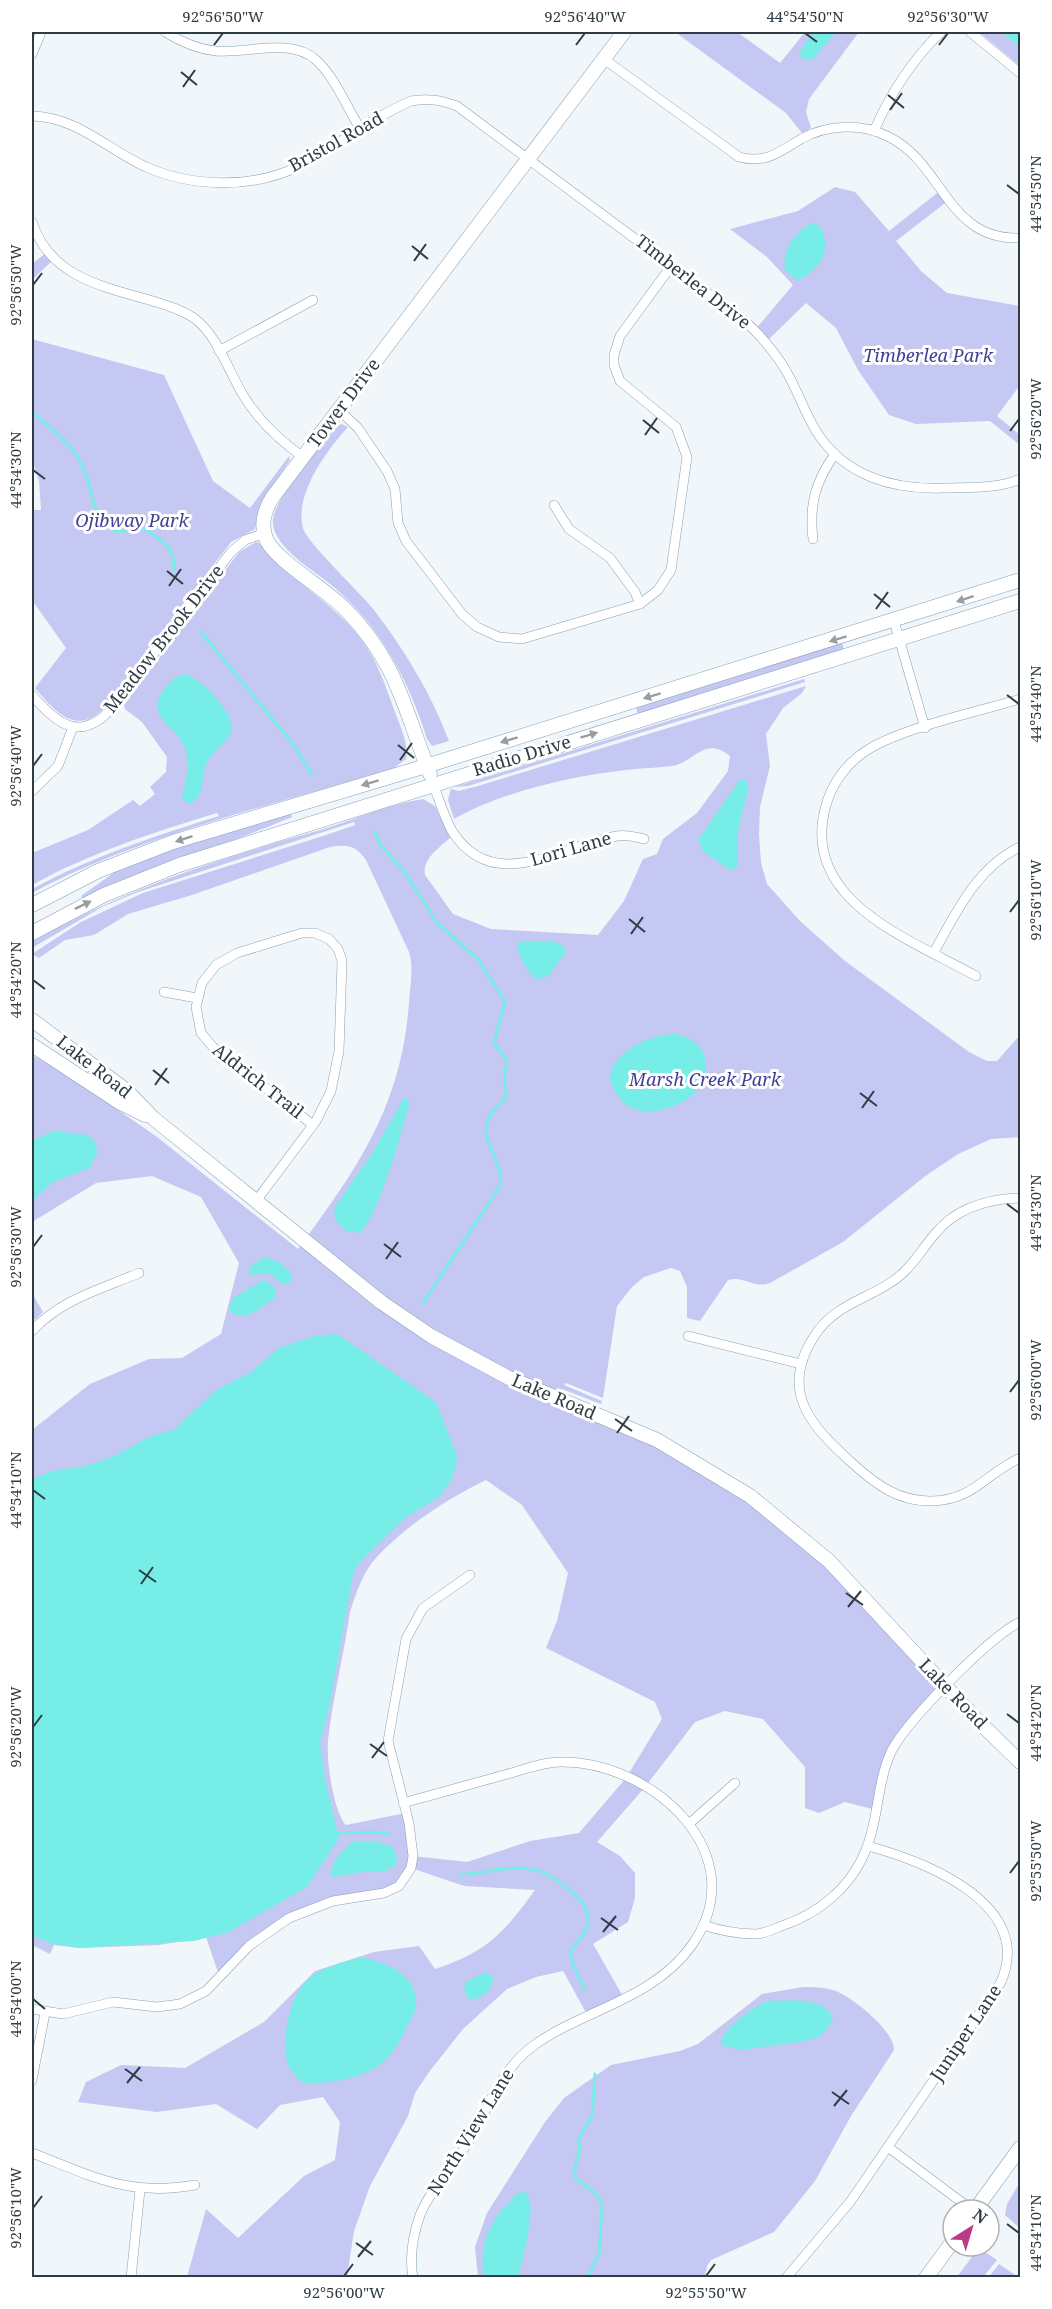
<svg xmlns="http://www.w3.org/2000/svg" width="1052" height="2309" font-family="'Noto Serif',serif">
<rect width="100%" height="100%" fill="#f0f6fa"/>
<g fill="#c4c8f3" fill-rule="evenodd">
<polygon points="675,32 737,32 780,63 805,32 859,32 809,99 806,112 811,128 802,133 786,113"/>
<polygon points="979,32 1001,32 1020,47 1020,66"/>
<polygon points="835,187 855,192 889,231 941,190 949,200 896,241 921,271 947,293 1020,306 1020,385 997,416 1020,435 1020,445 990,421 916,424 889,415 858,370 836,328 806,303 766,342 755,330 793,285 767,257 730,229 798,211"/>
<polygon points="47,252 53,260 32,280 32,264"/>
<path d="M32 339 164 375 213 481 250 508 289 456 290 460 261 503 255 529 231 542 107 705C78 738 56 713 35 688L66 648 32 600V510H41L39 481 32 459Z"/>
<path d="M341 424 348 427C327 450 294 494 303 528 307 543 361 593 374 610 404 649 432 695 449 741L432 746 427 739C409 681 382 629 335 588 317 572 270 547 273 519 276 496 320 447 335 428Z"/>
<path d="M256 542C265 544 274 560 281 567 313 594 351 618 372 656 382 674 389 696 396 715 401 728 409 745 406 759L394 768C272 806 145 833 32 893V889C91 857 155 836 219 816L217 813C154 832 90 853 32 885V853L88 830 133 800 140 806 155 794 150 787 166 772 167 757 142 722 125 709 124 705 239 552Z"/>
<polygon points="842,643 844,650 638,714 636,707"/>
<polygon points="804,679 805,682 468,786 454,787"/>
<path d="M806 686 802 693 783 708 766 734 770 766 760 807 759 834 761 863 767 884 800 921 845 961 969 1052 987 1061H997L1020 1035V1137L991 1139 958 1154 924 1177 843 1242 770 1283C755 1289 743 1275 728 1280L700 1321 687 1318V1287L680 1271 671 1268 644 1277 632 1287 617 1306 603 1398 566 1383 564 1385 602 1401 601 1404 562 1389 557 1398 657 1440 780 1520 946 1688 893 1749 876 1810 845 1802 819 1813 805 1808V1767L763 1719 725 1711 695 1722 645 1787 597 1842 620 1856 635 1873V1898L628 1922 593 1944 625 2000 588 2016 563 1971 536 1977 507 1989 463 2029 429 2072 415 2093 408 2116 370 2186 354 2231 347 2277H187L206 2209 238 2238 304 2176 335 2160 340 2122 323 2097 280 2105 257 2129 216 2104 157 2112 78 2102 86 2082 121 2065 185 2068 264 2022 315 1971 374 1952 419 1946 435 1969C487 1952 504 1933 535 1890L464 1886 411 1868 399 1886 352 1897 289 1918 219 1975 206 1937 159 1945 79 1948 54 1945 50 1954 32 1945V1430L90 1384 149 1359 182 1358 221 1334 239 1263 201 1197 152 1176 96 1183 32 1222V1055L68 1075 157 1137 298 1249C357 1169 402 1106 409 1002 410 986 414 968 409 952L366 860C356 845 347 844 330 847L192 895 128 914 94 935 65 940 39 958 32 954 81 922 143 893 326 835 355 825 354 822 138 892 102 907 32 948V942C122 890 218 859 317 831 352 821 387 804 423 799L435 806 450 838C439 848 422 859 425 875L453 914 491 929 598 935 624 901 643 859 657 854 663 839 697 813 728 771 730 756C704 735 694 763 672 766 657 768 641 768 626 770 572 776 501 792 454 819L448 800 451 789 459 791 478 786ZM486 1480 522 1505 568 1573 557 1621 546 1648 655 1702 662 1719 626 1778 579 1833 530 1841 467 1862 413 1856 406 1813 346 1825C333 1811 326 1759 328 1740 333 1697 344 1654 350 1612 356 1593 363 1572 376 1558 405 1526 447 1499 486 1480Z"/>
<path d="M291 813 292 817C223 846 151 867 83 898L81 896 119 869 156 854Z"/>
<polygon points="32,1293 43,1312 35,1320 32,1315"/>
<path d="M803 1987C814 1987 824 1987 836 1991 853 1998 894 2030 894 2050L851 2116 815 2181 774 2232 711 2260 707 2266 705 2277H478L475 2247 487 2213 545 2122 564 2098 611 2065 680 2051 698 2044 762 1994Z"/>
<polygon points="1020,2182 1020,2228 1005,2215 1007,2204"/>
<polygon points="977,2250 982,2250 997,2260 983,2277 957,2277"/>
<polygon points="999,2264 1018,2277 989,2277"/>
</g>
<g fill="#76ede7">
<polygon points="813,32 836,32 813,59 805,60 799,53"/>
<polygon points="1001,32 1020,32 1020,47"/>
<path d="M812 223 820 226C833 252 821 266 798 281L785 270C782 250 794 232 812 223Z"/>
<path d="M185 674C200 677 239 717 231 733 226 744 213 751 207 762 200 777 207 795 190 804L182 799C185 781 191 767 185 748 178 726 143 717 164 690 170 682 175 675 185 674Z"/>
<polygon points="740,780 746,780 748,789 737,835 738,866 731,871 703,851 698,840"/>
<path d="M521 941 555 942 564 946 566 952 549 975 537 980C529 975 516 953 517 944Z"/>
<path d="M676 1034C690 1037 702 1044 705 1059 716 1103 635 1132 616 1093 613 1088 610 1082 610 1076 613 1051 654 1033 676 1034Z"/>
<path d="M404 1098 408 1099 409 1105C402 1130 378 1220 359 1233L347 1231 335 1220 334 1212 337 1204 373 1152Z"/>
<polygon points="53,1131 87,1135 96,1142 97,1153 89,1168 51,1183 32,1202 32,1141"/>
<polygon points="264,1257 279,1262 292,1274 292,1281 284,1285 269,1273 250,1275 249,1268"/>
<path d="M263 1280 275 1287V1297C263 1307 244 1324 230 1311L229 1305 235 1297Z"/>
<polygon points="337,1334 436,1402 456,1453 457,1461 451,1481 439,1497 406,1517 358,1564 353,1574 329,1708 320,1743 325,1780 339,1838 307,1887 229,1932 194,1941 79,1948 49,1943 32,1935 32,1479 51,1471 86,1466 112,1457 149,1437 175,1429 216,1390 251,1372 279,1348 315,1336"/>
<path d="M352 1842H378L393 1847 397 1858 396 1865 383 1872 369 1871 332 1877C330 1862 342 1851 352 1842Z"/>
<path d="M360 1957C385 1962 419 1974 416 2007 415 2013 409 2022 406 2028 401 2040 394 2053 383 2062 362 2080 331 2082 305 2084 298 2079 293 2074 289 2067 279 2043 290 1990 312 1976 326 1966 344 1962 360 1957Z"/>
<path d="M486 1972 493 1977C494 1989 481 2001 469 1999L464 1989 466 1982Z"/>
<path d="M770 2001C789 2001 827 1996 833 2020L821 2036 806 2041 740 2050 721 2045C719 2031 756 2004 770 2001Z"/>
<path d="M525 2192C539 2201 522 2262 518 2277H484C478 2240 492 2218 518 2193Z"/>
</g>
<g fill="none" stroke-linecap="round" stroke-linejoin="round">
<g stroke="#76ede7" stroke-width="3">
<path d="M32 412C49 427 72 444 82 465 95 492 88 516 118 532L140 526C158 537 176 547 174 570"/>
<polyline points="201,632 293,744 312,775"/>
<path d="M375 832 380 844 403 870 438 924 478 959 505 1002 494 1043 507 1061 504 1082 507 1096C501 1104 493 1109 489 1118 477 1142 506 1162 500 1186L423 1303"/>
<polyline points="339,1833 372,1832 389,1834"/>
<path d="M460 1875C508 1871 531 1854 573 1893 583 1902 590 1911 588 1925 586 1934 575 1943 570 1952L573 1964 585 1991"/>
<path d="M588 2278 599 2253 602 2208 600 2199 593 2191 576 2179C570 2165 584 2154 578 2141L592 2116 595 2074"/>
</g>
<g stroke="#84a2b5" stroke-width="10">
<g id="street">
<path d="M165 32C181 42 197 49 216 51 246 54 291 37 316 60 335 77 347 108 361 130"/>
<polyline points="970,32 1020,73"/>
<polyline points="32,54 41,32"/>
<path d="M604 59 739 157C766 164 779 152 801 139 828 124 862 123 889 137 943 163 947 241 1020 238"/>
<path d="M32 116C77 117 107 149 146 167 192 187 251 189 297 167 336 147 371 118 411 101 428 98 441 100 457 106L744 320C760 335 774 351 785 369 797 389 804 411 816 431 844 476 893 490 943 488 969 487 997 489 1020 479"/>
<path d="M874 131C891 92 911 61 941 32"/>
<path d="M32 222C50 278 105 287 156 302 169 306 182 310 194 318 217 335 228 370 243 395 258 420 279 440 303 457"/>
<polyline points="219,351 313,300"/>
<polyline points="339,410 358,428 387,471 395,489 398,523 406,541 462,614 477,627 499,637 522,639 640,604 658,590 671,570 687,457 676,427 620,381 614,365 614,355 620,336 672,265"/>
<polyline points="554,505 569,529 610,558 635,592 640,604"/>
<path d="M813 539C809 505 815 482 835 454"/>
<polyline points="894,621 925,728"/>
<path d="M32 695C58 726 82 743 114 706L231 552 245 540 265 533"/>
<path d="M433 784C439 799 444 816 452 831 494 897 562 845 617 836 626 834 635 837 644 839"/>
<polyline points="32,791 58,766 73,727"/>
<path d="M934 952C956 913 977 867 1020 847"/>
<path d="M976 976C912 940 801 902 825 809 831 784 847 762 869 749 906 727 977 712 1020 699"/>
<polyline points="164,992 197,998"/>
<path d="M1020 1198C988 1199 956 1208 935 1234 924 1246 916 1261 903 1273 876 1298 837 1301 815 1335 778 1391 811 1426 852 1463 875 1484 899 1502 932 1501 974 1500 986 1473 1020 1458"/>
<polyline points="256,1201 316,1121 331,1091 339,1051 342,961 338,949 329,939 315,933 302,933 237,953 216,965 202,983 196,1007 201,1033 213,1047 313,1125"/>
<path d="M32 1331C60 1300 101 1289 139 1273"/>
<polyline points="688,1336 801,1364"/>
<path d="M403 1803C437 1794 471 1784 504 1775 523 1770 542 1762 561 1762 652 1761 756 1854 692 1945 653 2000 584 2009 533 2046 498 2072 487 2113 465 2147 451 2170 430 2190 420 2215 413 2235 409 2256 413 2278"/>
<polyline points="690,1823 735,1783"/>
<path d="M703 1925C721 1931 739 1934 757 1934 764 1933 772 1930 779 1927 819 1914 852 1887 867 1847 879 1816 877 1781 892 1750 909 1719 989 1637 1020 1622"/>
<polyline points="32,2009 63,2014 113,2002 157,2007 180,2004 206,1991 249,1946 289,1918 333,1901 384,1893 399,1886 411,1868 413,1856 409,1823 388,1741 406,1639 423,1608 470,1575"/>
<polyline points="32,2080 45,2013"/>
<polyline points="888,2147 972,2210"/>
<path d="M32 2153C92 2176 128 2197 195 2185"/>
<polyline points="131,2278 140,2190"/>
<path d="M786 2278 850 2202 1001 1982C1035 1904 926 1862 868 1846"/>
</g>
</g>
<g stroke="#84a2b5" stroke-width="15">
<g id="secondary">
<path d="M430 774C404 709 398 663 346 610 326 589 278 562 267 541 260 526 264 511 272 498L624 32"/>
<polyline points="32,905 98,871 173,842 426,766 1020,580"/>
<polyline points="32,933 104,895 179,865 1020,601"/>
<polyline points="32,1020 127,1091 153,1118 381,1302 431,1336 509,1378 657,1440 750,1496 829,1561 974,1717 1020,1762"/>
<polyline points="32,1045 119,1102 145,1115"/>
<polyline points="975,2210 1020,2148"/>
<polyline points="926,2278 953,2241"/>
</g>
</g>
<use href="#street" stroke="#fff" stroke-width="9"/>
<use href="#secondary" stroke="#fff" stroke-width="14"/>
</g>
<defs><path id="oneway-solid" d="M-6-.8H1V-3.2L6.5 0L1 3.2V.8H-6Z" transform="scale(1.5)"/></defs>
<g fill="#989ea2">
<use href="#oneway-solid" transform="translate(965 599) rotate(162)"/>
<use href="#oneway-solid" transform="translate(838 639) rotate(163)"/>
<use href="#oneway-solid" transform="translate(652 696) rotate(163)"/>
<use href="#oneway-solid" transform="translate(589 735) rotate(-17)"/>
<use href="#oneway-solid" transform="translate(509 740) rotate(163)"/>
<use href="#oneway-solid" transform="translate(370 783) rotate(163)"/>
<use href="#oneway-solid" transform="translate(184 839) rotate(162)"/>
<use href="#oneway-solid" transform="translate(83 905) rotate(-26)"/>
</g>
<path fill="none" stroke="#303c44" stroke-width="2" d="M805 33 817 42M214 45 223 33M576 45 585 33M939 45 948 33M181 72 197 85M183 87 195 70M888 95 904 108M890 110 902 93M1007 185 1019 194M412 246 428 259M414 261 426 244M33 285 42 273M643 420 659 433M1010 431 1019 419M645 435 657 418M33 470 45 479M167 571 183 584M169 586 181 569M874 594 890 607M876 609 888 592M1007 695 1019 704M398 745 414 758M400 760 412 743M33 766 42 754M1010 912 1019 900M629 919 645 932M631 934 643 917M33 980 45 989M153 1070 169 1083M155 1085 167 1068M860 1093 877 1106M862 1108 874 1091M1007 1204 1019 1213M384 1244 401 1257M33 1247 42 1235M386 1259 398 1242M1010 1392 1019 1380M615 1419 632 1431M617 1433 629 1416M33 1490 45 1499M139 1570 156 1582M141 1584 153 1567M846 1593 863 1605M848 1607 861 1591M1007 1714 1019 1723M33 1727 42 1715M370 1744 387 1756M372 1758 384 1742M1010 1873 1019 1861M601 1918 618 1930M603 1932 616 1916M33 1999 45 2009M125 2069 142 2081M127 2083 140 2067M832 2092 849 2104M834 2106 847 2090M33 2208 42 2196M1007 2224 1019 2233M356 2243 373 2255M358 2257 371 2241M344 2276 353 2264M706 2276 715 2264"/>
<g text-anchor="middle" stroke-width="6" stroke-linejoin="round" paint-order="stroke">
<g font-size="18" fill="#303c44" stroke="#fff">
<text transform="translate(336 142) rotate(-29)" y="6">Bristol Road</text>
<text transform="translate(693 282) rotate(38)" y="6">Timberlea Drive</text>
<text transform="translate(344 403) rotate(-53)" y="6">Tower Drive</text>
<text transform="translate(164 639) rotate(-52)" y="6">Meadow Brook Drive</text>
<text transform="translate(522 756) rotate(-17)" y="6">Radio Drive</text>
<text transform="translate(571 849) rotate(-16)" y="6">Lori Lane</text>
<text transform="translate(94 1067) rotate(38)" y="6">Lake Road</text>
<text transform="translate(258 1081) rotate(38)" y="6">Aldrich Trail</text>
<text transform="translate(554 1397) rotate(23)" y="6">Lake Road</text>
<text transform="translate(953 1694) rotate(46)" y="6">Lake Road</text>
<text transform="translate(966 2033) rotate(-56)" y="6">Juniper Lane</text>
<text transform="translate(471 2132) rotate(-58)" y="6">North View Lane</text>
</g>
<g font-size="18" font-style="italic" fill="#433f95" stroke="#fff">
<text x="928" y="362">Timberlea Park</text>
<text x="132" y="527">Ojibway Park</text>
<text x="705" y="1086">Marsh Creek Park</text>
</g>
</g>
<rect width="1052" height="2309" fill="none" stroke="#ffffff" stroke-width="66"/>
<g transform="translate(971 2228) rotate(37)"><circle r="28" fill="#ffffff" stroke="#acb1b4" stroke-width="1.5"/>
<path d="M0-4.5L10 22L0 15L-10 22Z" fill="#bb3b87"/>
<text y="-9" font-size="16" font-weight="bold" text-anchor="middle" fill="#303c44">N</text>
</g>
<rect x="33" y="33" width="986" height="2243" fill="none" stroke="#303c44" stroke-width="2"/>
<g font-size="15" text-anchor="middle" fill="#303c44">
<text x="223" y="22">92°56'50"W</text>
<text x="585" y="22">92°56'40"W</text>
<text x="805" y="22">44°54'50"N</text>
<text x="948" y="22">92°56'30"W</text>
<text transform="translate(1036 194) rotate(-90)" y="5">44°54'50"N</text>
<text transform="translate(16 285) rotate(-90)" y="5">92°56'50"W</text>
<text transform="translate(1036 419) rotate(-90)" y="5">92°56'20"W</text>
<text transform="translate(16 470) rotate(-90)" y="5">44°54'30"N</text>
<text transform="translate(1036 704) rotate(-90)" y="5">44°54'40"N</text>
<text transform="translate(16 766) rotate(-90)" y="5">92°56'40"W</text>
<text transform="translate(1036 900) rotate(-90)" y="5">92°56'10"W</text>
<text transform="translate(16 980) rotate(-90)" y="5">44°54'20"N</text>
<text transform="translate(1036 1213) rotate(-90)" y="5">44°54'30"N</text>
<text transform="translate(16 1247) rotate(-90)" y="5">92°56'30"W</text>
<text transform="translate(1036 1380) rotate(-90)" y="5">92°56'00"W</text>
<text transform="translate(16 1490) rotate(-90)" y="5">44°54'10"N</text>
<text transform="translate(1036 1723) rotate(-90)" y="5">44°54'20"N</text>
<text transform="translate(16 1727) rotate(-90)" y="5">92°56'20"W</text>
<text transform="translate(1036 1861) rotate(-90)" y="5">92°55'50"W</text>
<text transform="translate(16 1999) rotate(-90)" y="5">44°54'00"N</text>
<text transform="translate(16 2208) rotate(-90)" y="5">92°56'10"W</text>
<text transform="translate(1036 2233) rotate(-90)" y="5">44°54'10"N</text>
<text x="344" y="2298">92°56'00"W</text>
<text x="706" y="2298">92°55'50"W</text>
</g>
</svg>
